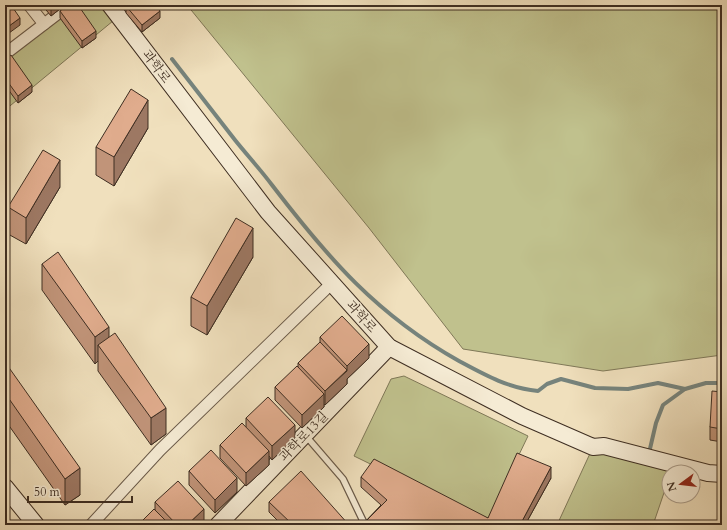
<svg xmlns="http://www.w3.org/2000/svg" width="727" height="530" font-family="Cardo,'Noto Serif KR',serif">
<rect width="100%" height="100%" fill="#f0e0bd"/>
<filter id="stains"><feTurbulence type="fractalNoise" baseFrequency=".005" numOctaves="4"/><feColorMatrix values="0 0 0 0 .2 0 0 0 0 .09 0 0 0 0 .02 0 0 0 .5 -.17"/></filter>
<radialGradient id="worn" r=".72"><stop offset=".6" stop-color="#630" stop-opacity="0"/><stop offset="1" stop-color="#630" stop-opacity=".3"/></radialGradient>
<g fill="#c0c18d" stroke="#7f7858">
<polygon points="69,5 110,5 119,16 5,110 5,54"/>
<polygon points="187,5 722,5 722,355 603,371 463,349 369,228"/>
<polygon points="404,376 528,436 487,521 354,456 391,379"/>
<polygon points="593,447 674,464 671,472 669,472 669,478 653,525 557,525"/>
</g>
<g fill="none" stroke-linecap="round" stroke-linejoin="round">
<g stroke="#76837c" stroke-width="4">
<path d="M172 59C193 86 214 113 235 140 247 155 260 169 272 185 328 258 377 315 459 361 485 375 508 388 538 391L547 384 561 379 595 388 628 389 658 383 685 389 706 383H722"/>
<polyline points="649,453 656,423 663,405 685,389"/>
</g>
<g stroke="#6a5a49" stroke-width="8">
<polyline id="lane" points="306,436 343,479 365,525"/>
</g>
<g stroke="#6a5a49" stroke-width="13">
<g id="street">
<polyline points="29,5 44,24"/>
<polyline points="5,54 69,5"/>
<polyline points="91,525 160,450 332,283"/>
</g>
</g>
<g stroke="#3e2e22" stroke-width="18">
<g id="secondary">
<polyline points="110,5 268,212 389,347 522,416 593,447 604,446 708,473 722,474"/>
<polyline points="5,487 36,525"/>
<polyline points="218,525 389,347"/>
</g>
</g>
<use href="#lane" stroke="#f5ebd4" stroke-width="5.5"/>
<use href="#street" stroke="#f5ebd4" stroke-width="11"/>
<use href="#secondary" stroke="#f5ebd4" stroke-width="16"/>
</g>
<g fill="#c19479" stroke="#3e2e22">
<polygon points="42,5 65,5 51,16"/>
<polygon points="126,6 160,18 142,32 126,13"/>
<polygon points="60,11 96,38 82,48 60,18"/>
<polygon points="5,59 32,92 18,103 5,85"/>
<polygon points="148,128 114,186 96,175 96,147"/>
<polygon points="60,187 26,244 8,234 8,207"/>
<polygon points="253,257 207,335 191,326 191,297"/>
<polygon points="42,264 109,337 166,434 151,445 98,371 98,361 95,364 42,290"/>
<polygon points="320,337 369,358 347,379 347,384 325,405 324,404 324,407 302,428 275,400 275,387 298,367 298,363 320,343"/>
<polygon points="5,362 80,495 65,505 5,420"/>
<polygon points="722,392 722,442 710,440 710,427"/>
<polygon points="246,418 295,438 272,460 269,456 269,465 246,486 220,458 220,445 246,427"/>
<polygon points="189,471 237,492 215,513 189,485"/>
<polygon points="361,477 488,518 551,478 525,525 362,525 381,505 361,487"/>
<polygon points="155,502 204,522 201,525 138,525 155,511"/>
<polygon points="269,502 349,525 282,525 269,512"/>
</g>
<g fill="#9d7863" stroke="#3e2e22">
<polygon points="56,5 65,5 51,16 51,9"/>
<polygon points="160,11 160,18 142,32 142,25"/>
<polygon points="20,18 20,25 5,36 5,29"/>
<polygon points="96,31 96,38 82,48 82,41"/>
<polygon points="32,85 32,92 18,103 18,96"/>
<polygon points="148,100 148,128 114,186 114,157"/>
<polygon points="9,101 9,108 5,111 5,104"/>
<polygon points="60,160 60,187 26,244 26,218"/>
<polygon points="253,228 253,257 207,335 207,306"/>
<polygon points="109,327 109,353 98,345 98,361 95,364 95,337"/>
<polygon points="369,344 369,358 347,379 347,384 325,405 325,391 347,371 347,366"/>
<polygon points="324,394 324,407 302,428 302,415"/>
<polygon points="166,408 166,434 151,445 151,418"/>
<polygon points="295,425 295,438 272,460 272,446"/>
<polygon points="269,451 269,465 246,486 246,473"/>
<polygon points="551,467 551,478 525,525 520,525"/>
<polygon points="80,468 80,495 65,505 65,479"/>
<polygon points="237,478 237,492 215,513 215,500"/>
<polygon points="204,509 204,522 201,525 187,525"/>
</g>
<g fill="#e0ac8d" stroke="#3e2e22">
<polygon points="5,5 11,5 20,18 5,29"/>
<polygon points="47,5 56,5 51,9"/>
<polygon points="68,5 78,5 96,31 82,41 60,11"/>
<polygon points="128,5 156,5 160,11 142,25 126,6"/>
<polygon points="11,55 32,85 18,96 5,78 5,59"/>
<polygon points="131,89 148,100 114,157 96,147"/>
<polygon points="5,96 9,101 5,104"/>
<polygon points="43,150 60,160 26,218 8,207"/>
<polygon points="236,218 253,228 207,306 191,297"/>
<polygon points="58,252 109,327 95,337 42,264"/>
<polygon points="342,316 369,344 347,366 320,337"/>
<polygon points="115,333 166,408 151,418 98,345"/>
<polygon points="320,342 347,370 325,391 298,363"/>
<polygon points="5,362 80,468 65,479 5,393"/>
<polygon points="297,366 324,394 302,415 275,387"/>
<polygon points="712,391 722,392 722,429 710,427"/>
<polygon points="268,397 295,425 272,446 246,418"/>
<polygon points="242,423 269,451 246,473 220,445"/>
<polygon points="211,450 237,478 215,500 189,471"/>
<polygon points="517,453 551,467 520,525 362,525 387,500 361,477 374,459 488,518"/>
<polygon points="301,471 349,525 293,525 269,502"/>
<polygon points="178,481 204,509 187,525 177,525 155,502"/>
<polygon points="154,509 170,525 138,525"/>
</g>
<g text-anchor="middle" stroke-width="3" stroke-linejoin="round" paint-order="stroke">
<g font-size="13" fill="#3e2e22" stroke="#f5ebd4">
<text transform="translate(157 66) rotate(53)" y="5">과학로</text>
<text transform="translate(362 316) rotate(48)" y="5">과학로</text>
<text transform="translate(303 436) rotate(-46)" y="5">과학로13길</text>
</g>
</g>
<rect width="727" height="530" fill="none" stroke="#f0e0bd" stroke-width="20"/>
<rect x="6" y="6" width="715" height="518" fill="none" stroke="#3e2e22" stroke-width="2"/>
<rect x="10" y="10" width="707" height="510" fill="none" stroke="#3e2e22"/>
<g transform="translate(681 484) rotate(255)"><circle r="19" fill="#f5ebd4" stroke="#ac9f8d"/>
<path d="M0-3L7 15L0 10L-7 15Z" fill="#8f2418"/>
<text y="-6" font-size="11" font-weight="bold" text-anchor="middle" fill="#3e2e22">N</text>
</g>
<path d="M28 496v6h104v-6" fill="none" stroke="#3e2e22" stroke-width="2"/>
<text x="34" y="496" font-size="12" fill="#3e2e22" stroke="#f5ebd4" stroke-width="3" paint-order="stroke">50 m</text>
<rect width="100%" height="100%" filter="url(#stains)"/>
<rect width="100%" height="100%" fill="url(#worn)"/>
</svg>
